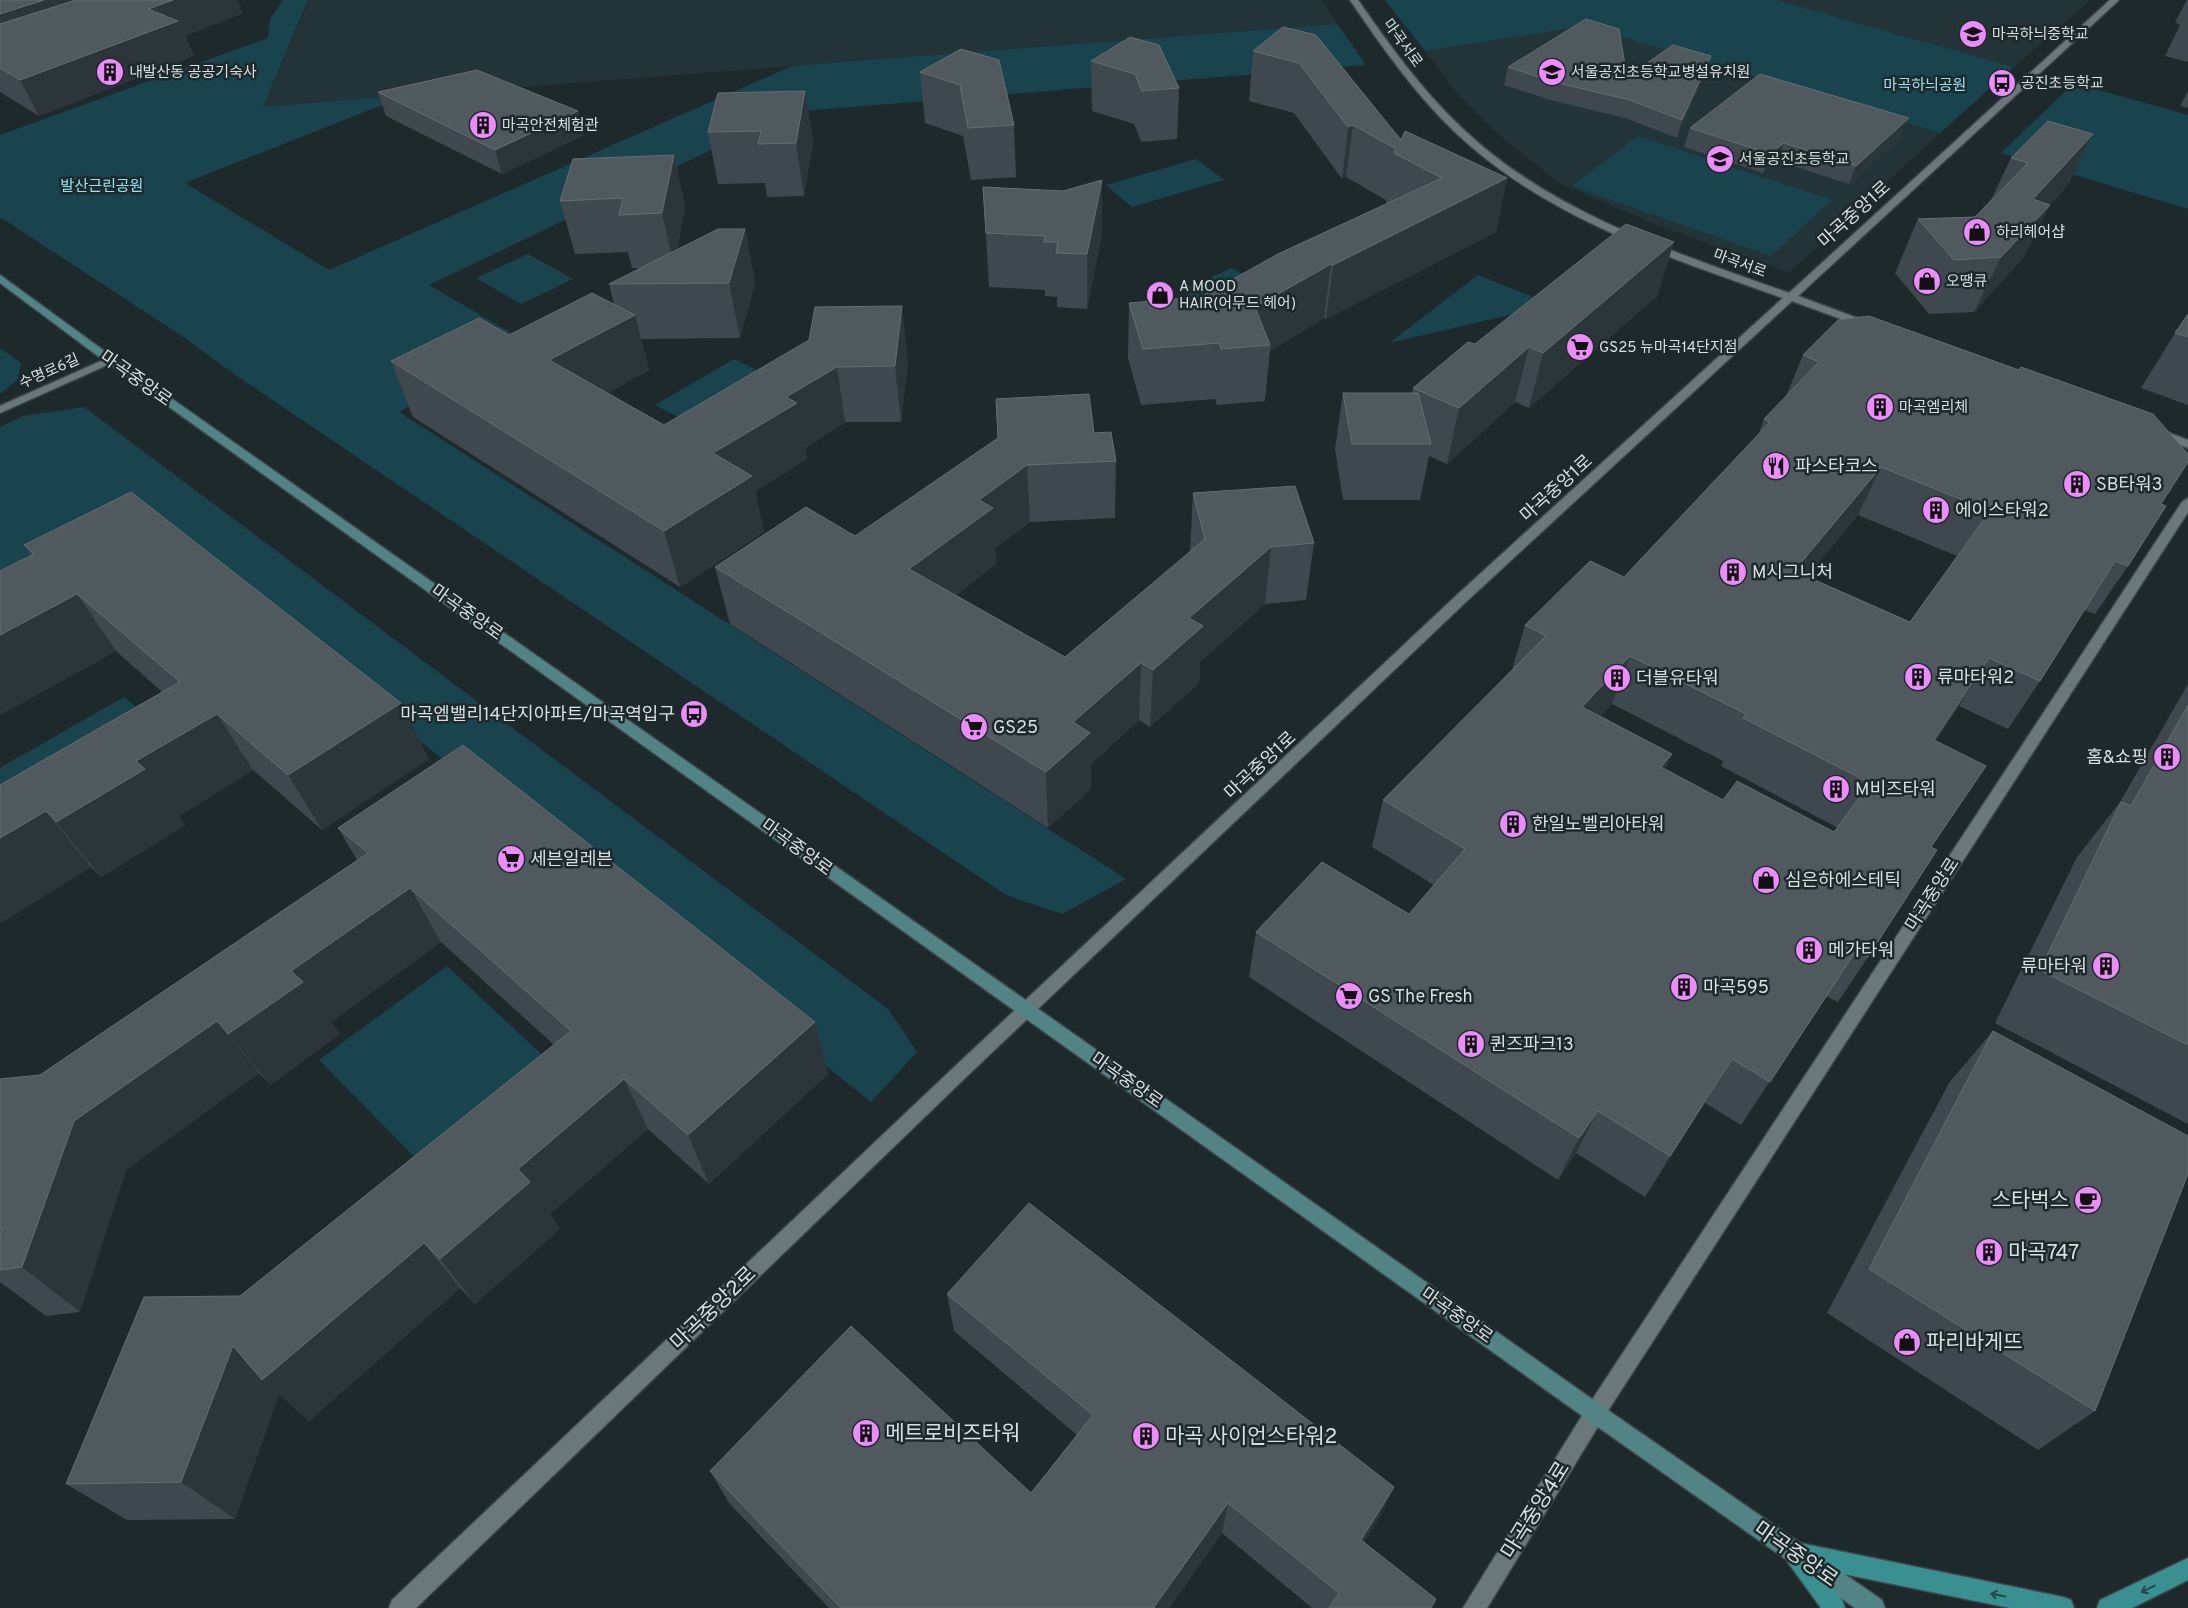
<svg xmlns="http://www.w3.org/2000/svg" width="2188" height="1608" font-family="Overpass,'Noto Sans KR',sans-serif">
<rect width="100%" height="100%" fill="#1e292c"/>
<g fill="#223438">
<polygon points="309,0 1322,0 1337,24 263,107"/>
<polygon points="1776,0 2090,0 2014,67"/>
<polygon points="1586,26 1940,133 1789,273 1649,222 1559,183 1499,135 1459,96 1425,51"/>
</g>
<g fill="#19444e">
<polygon points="283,0 308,0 263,107 407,95 185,183 329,270 792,66 1337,24 1366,65 790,112 429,285 530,344 399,412 1126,879 1062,914 1006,895 237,376 182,336 0,217 0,135 268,38 270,19"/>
<polygon points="1385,0 1776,0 2014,67 1940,133 1586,26 1425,51"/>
<polygon points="2074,83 2188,115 2188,209 2001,153"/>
<polygon points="1638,136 1832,200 1771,256 1572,186"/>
<polygon points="1196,159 1224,180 1132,207 1106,185"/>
<polygon points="528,254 573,279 521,304 476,278"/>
<polygon points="1232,268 1260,284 1209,308 1182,290"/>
<polygon points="1478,275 1553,305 1389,343"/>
<polygon points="0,348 21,363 18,379 0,394"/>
<polygon points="734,359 777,380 699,428 655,405"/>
<polygon points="84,407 888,1009 917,1052 871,1102 165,537 0,624 0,427 23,416"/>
<polygon points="124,697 185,749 0,861 0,768"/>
<polygon points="447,966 568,1079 440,1183 319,1060"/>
</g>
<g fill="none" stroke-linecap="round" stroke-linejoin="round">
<g stroke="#3d4749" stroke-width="3">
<g id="tertiary">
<path d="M1350 0H1358C1390 46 1422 91 1463 129 1553 214 1674 252 1789 293L2110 0H2119L1798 296 1871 323 1872 325 1871 327H1863L1792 301 1468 600 962 1081 416 1608H389L392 1600 950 1071 1458 594 1783 298C1668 257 1547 219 1456 133 1415 94 1382 47 1350 0Z"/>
<polygon points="110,357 116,360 114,362 0,413 0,406"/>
<polygon points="2156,428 2188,440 2188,448 2152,434 2150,432 2152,430"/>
<polygon points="2188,498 2188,512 1602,1420 1487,1608 1463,1608 1588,1406 2182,502"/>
</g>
</g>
<g stroke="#3d4749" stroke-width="3">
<polygon id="secondary" points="0,275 114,358 1602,1406 1882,1600 1885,1608 1855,1608 1588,1420 106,362 0,283"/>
</g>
<g stroke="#3d4749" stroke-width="3">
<g id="primary">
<polygon points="1795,1542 2063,1597 2071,1600 2074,1608 2010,1608 1819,1569 1842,1600 1845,1608 1821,1608 1787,1561 1784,1553 1787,1545"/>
<polygon points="2188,1558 2188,1580 2132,1608 2097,1608 2100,1600"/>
</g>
</g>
<use href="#tertiary" fill="#6b787b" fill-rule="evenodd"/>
<use href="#secondary" fill="#528486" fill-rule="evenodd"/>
<use href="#primary" fill="#3a9091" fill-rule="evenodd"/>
</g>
<g fill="#3f484e" fill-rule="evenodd">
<polygon points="0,0 243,13 185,36 194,56 39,116 0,92"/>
<polygon points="2187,0 2188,0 2188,62 2165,56 2180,25 2175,22"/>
<polygon points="1283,27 1401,140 1507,178 1496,232 1326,319 1324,318 1270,351 1265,401 1217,405 1215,399 1141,405 1128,358 1129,303 1201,297 1386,204 1386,200 1346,177 1342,179 1294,113 1249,101 1253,51"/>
<polygon points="961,49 1014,125 1016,177 971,180 963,136 925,123 920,72"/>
<polygon points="1711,56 1705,74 1677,138 1625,118 1550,100 1504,85 1508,67 1627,77"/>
<polygon points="1091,61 1179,88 1177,139 1141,142 1134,124 1092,111"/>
<polygon points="805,91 813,142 804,196 767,197 765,183 718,184 708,132"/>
<polygon points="2188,91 2188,108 2180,106"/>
<polygon points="378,92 578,111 584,135 502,174 386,116"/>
<polygon points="1690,128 1901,137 1849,184 1778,161 1763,173 1684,147"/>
<polygon points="2093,134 2067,186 2050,205 2023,258 1974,312 1929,314 1895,273 1918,219 1975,217 1991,200 2011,158"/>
<polygon points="674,155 685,207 677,250 745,229 755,283 740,338 641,339 649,370 608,393 664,425 809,340 908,361 901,422 845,422 805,448 807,459 755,491 764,532 680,587 413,417 391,361 509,335 614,304 609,284 641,268 632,268 628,252 575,254 560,201"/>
<polygon points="1102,180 1102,233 1087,309 1057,307 1057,297 1045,296 1045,290 989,287 983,187 1063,191"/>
<polygon points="1674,242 1657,296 1529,408 1515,402 1447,464 1429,456 1420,500 1343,500 1335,449 1343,393 1412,393 1413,388 1475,344"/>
<polygon points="2188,314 2188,405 2141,388 2175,333"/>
<path d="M1838 320 2161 504 2128 566 2095 614 2084 610 2040 681 2008 729 1959 706 1936 741 1931 847 1868 957 1838 1002 1826 996 1741 1125 1705 1103 1645 1197 1576 1153 1558 1180 1249 977 1256 932 1409 914 1434 885 1372 847 1383 800 1512 670 1525 625 1624 577 1758 435 1764 419 1786 396 1803 355ZM1858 515 1957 556 1910 622 1807 576ZM1612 704 1723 761 1721 766 1838 828 1834 832 1723 800 1665 770 1672 754 1601 716Z"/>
<polygon points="1094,433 1116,461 1115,518 1030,522 995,548 996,564 956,595 1065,657 1190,552 1193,493 1314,543 1306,600 1265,604 1200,662 1199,683 1150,727 1139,720 1091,764 1091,789 1048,828 730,624 715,567 855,536"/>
<polygon points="24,545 429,759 322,830 253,770 179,816 185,825 101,877 91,867 0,923 0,785 162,692 116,651 0,715 0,571 32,556"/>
<polygon points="2188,684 2188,1124 1995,1023 2077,857 2120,802"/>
<polygon points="338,828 815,1022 828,1074 709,1184 648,1129 550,1214 560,1229 475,1304 460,1288 309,1421 279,1394 235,1519 127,1520 66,1484 240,1296 554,1045 441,942 331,1022 340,1034 270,1085 259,1073 126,1170 80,1312 46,1316 0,1282 0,1079 40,1075 357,860"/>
<polygon points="1993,1031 2095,1411 2038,1450 1827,1313 1949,1083"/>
<polygon points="947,1294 1394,1487 1379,1518 1364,1542 1431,1608 1312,1608 1222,1533 1169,1608 829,1608 729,1503 710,1471 1031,1493 1077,1435 954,1331"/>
</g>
<g fill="#2b353a">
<polygon points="44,0 162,0 0,55 0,14"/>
<polygon points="173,0 238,0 243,13 185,36 194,56 39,116 20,80 148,9"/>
<polygon points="1711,56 1705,74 1677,138 1682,120"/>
<polygon points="805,91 813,142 804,196 796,143"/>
<polygon points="578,111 584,135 502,174 495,150"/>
<polygon points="1909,118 1901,137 1849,184 1856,166"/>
<polygon points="1353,125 1346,177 1342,179 1348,127"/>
<polygon points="2093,134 2067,186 2050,205 2023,258 1974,312 2001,257 2033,199"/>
<polygon points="1784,143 1778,161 1763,173 1770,154"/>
<polygon points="674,155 685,207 674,267 662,213"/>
<polygon points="1507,178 1496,232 1326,319 1333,265"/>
<polygon points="1102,180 1102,233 1087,309 1087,254"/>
<polygon points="745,229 755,283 740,338 729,283"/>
<polygon points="1674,242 1657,296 1529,408 1543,353"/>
<polygon points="1331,264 1324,318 1270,351 1270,345 1255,307"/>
<polygon points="902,306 908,361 901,422 895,366"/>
<polygon points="635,315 649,370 567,416 549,360"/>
<polygon points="1529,347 1515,402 1447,464 1459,408"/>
<polygon points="837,367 845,422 805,448 807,459 755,491 764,532 680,587 664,531 713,453 786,397"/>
<polygon points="1027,465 1030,522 995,548 996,564 916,626 909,569 979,500"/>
<polygon points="1881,467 1858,515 1772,619 1794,571"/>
<polygon points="1271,547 1265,604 1200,662 1199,683 1150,727 1153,670 1189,618"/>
<polygon points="77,594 116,651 0,715 0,635"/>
<polygon points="1630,656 1612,704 1566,755 1582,707"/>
<polygon points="1989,658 1959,706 1905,788 1934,740"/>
<polygon points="1141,663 1139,720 1091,764 1091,789 1048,828 1046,772 1073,722"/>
<polygon points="401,703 429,759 322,830 288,775"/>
<polygon points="217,714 253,770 179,816 185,825 101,877 56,822 136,761"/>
<polygon points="1672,754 1652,802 1661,767"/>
<polygon points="46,811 91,867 0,923 0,838"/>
<polygon points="410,888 441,942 331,1022 340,1034 270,1085 228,1034 291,971"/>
<polygon points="217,1021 259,1073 126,1170 80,1312 22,1267 74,1121"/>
<polygon points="815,1022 828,1074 709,1184 688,1135"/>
<polygon points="1732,1059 1705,1103 1645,1197 1670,1156"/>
<polygon points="624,1079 648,1129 550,1214 560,1229 475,1304 440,1259 518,1169"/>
<polygon points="1598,1111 1576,1153 1558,1180 1579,1138"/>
<polygon points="424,1243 460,1288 309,1421 279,1394 235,1519 181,1482 233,1346"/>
<polygon points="1394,1487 1379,1518 1348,1568 1361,1540"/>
<polygon points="1228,1503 1222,1533 1169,1608 1154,1608"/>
</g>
<g fill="#50595e" stroke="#656e72" fill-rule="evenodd">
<polygon points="0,0 44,0 0,14"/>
<polygon points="76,0 173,0 148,9 178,21 20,80 0,68 0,24"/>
<polygon points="1586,19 1619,29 1627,77 1673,45 1711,56 1682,120 1630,100 1554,82 1508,67"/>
<polygon points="1283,27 1316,35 1401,140 1405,131 1507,178 1333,265 1331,264 1255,307 1270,345 1221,349 1219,343 1143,349 1129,303 1201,297 1278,254 1442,178 1394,153 1396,149 1353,125 1348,127 1299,63 1253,51"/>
<polygon points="1130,37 1159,45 1179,88 1142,91 1135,74 1091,61"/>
<polygon points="961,49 999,60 1014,125 968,128 960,85 920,72"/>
<polygon points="477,70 578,111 495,150 378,92"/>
<polygon points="1760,74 1909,118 1856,166 1784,143 1770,154 1690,128"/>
<polygon points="805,91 796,143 758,144 761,131 708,132 718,93"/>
<polygon points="2048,121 2093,134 2033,199 2050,205 2001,257 1954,260 1918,219 1975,217 2028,163 2011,158"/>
<polygon points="674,155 662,213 619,215 623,198 560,201 573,159"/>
<polygon points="1102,180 1087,254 1056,253 1058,242 1044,242 1045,236 986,233 983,187 1063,191"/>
<polygon points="1626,224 1674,242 1543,353 1529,347 1459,408 1413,388 1468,342 1475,344"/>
<polygon points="718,229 745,229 729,283 609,284"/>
<polygon points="592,293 635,315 549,360 664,425 809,340 815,307 902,306 895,366 837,367 786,397 797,403 713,453 752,476 664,531 391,361 479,318 509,335"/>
<polygon points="2188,314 2188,337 2175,333"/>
<path d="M1869 316 2019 370 2021 367 2153 414 2188 454V462L2161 504 2166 506 2128 566 2115 561 2040 681 1989 658 1934 740 1986 766 1931 847 1937 850 1868 957 1856 951 1770 1082 1732 1059 1670 1156 1598 1111 1579 1138 1256 932 1322 862 1409 914 1465 849 1383 800 1546 636 1525 625 1590 561 1624 577 1770 422 1764 419 1819 362 1803 355 1838 320ZM1881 467 1990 511 1910 622 1794 571ZM1630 656 1746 714 1743 718 1870 783 1834 832 1737 781 1723 800 1661 767 1672 754 1582 707Z"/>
<polygon points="1343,393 1418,393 1431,444 1352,444"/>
<polygon points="1089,394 1094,433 1111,432 1116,461 1027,465 979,500 993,508 909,569 1065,657 1205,539 1193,493 1295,486 1314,543 1271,547 1189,618 1203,626 1153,670 1141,663 1073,722 1090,733 1046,772 715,567 806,507 855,536 998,438 996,399"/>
<polygon points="131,492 401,703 288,775 217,714 136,761 145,769 56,822 46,811 0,838 0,785 180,682 77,594 0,635 0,571 34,554 24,545"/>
<polygon points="2188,705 2188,1045 2040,970 2121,802 2131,806"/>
<polygon points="463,745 815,1022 688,1135 624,1079 518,1169 530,1182 440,1259 424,1243 262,1380 233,1346 181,1482 66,1484 144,1297 240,1296 571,1031 410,888 291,971 303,982 228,1034 217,1021 74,1121 22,1267 0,1270 0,1234 2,1229 0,1229 0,1079 40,1075 368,853 338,828"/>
<polygon points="1993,1031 2188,1136 2188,1174 2095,1411 1869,1269"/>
<polygon points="1029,1203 1394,1487 1361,1540 1436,1599 1431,1608 1329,1608 1339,1593 1228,1503 1154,1607 1155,1608 841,1608 710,1471 851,1326 1031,1493 1093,1415 947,1294"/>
</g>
<defs><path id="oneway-shaft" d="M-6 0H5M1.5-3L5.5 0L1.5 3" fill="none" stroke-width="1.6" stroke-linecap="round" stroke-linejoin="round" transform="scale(1.25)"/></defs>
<g stroke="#26484a">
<use href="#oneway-shaft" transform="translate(2148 1589) rotate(154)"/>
<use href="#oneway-shaft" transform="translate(1998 1595) rotate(-168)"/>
</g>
<defs>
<g id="school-disc" transform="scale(1.4375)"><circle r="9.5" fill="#ec8cfa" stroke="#1e292c"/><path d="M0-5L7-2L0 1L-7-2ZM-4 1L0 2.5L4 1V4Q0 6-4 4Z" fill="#111"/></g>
<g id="building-disc" transform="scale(1.4375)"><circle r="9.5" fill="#ec8cfa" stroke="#1e292c"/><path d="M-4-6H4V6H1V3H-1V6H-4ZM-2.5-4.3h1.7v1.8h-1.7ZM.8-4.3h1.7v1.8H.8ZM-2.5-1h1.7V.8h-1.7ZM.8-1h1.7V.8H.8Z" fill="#111"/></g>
<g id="bus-disc" transform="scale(1.4375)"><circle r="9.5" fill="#ec8cfa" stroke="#1e292c"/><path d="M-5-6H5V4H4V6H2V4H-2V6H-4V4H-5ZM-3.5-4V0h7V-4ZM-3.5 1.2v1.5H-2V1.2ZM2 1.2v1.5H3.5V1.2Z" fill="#111"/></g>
<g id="shop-disc" transform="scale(1.4375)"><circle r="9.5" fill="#ec8cfa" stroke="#1e292c"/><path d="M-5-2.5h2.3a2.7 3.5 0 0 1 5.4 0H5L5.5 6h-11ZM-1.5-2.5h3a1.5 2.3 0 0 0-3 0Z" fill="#111"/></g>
<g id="supermarket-disc" transform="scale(1.4375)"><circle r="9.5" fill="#ec8cfa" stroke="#1e292c"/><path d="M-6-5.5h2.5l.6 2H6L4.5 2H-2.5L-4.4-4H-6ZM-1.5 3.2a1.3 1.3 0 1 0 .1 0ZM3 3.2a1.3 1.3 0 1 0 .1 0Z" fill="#111"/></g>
<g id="restaurant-disc" transform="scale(1.4375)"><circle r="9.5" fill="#ec8cfa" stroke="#1e292c"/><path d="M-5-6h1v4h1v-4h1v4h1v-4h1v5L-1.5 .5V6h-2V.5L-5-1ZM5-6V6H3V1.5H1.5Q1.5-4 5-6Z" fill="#111"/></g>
<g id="cafe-disc" transform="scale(1.4375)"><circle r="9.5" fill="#ec8cfa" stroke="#1e292c"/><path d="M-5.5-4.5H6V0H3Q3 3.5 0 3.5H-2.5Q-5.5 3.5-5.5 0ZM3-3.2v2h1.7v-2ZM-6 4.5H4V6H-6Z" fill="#111"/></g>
</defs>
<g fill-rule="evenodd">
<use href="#school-disc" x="1973" y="34"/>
<use href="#building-disc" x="110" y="72"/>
<use href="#school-disc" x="1552" y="72"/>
<use href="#bus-disc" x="2002" y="83"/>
<use href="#building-disc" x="483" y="125"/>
<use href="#school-disc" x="1720" y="159"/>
<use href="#shop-disc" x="1977" y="232"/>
<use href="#shop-disc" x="1927" y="281"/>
<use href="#shop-disc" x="1160" y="295"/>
<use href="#supermarket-disc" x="1580" y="347"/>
<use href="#building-disc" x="1880" y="407"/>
<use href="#restaurant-disc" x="1776" y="466"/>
<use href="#building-disc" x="2077" y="484"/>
<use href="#building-disc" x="1936" y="510"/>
<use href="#building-disc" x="1733" y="572"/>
<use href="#building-disc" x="1918" y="677"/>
<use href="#building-disc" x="1617" y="678"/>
<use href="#bus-disc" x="694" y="714"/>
<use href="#supermarket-disc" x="974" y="727"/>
<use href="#building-disc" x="2167" y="757"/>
<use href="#building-disc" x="1836" y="789"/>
<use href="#building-disc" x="1513" y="824"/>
<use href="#supermarket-disc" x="511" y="859"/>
<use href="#shop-disc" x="1766" y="880"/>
<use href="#building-disc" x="1809" y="950"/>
<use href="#building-disc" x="2106" y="966"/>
<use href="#building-disc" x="1684" y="987"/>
<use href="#supermarket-disc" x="1349" y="996"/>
<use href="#building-disc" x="1471" y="1044"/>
<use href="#cafe-disc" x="2088" y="1200"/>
<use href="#building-disc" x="1989" y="1252"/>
<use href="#shop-disc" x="1907" y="1342"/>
<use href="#building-disc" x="866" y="1433"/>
<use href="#building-disc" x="1146" y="1436"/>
</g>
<g text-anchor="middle" stroke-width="5" stroke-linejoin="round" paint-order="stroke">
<g font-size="15" fill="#d8dfe1" stroke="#1e292c" text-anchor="start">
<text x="1992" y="39">마곡하늬중학교</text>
<text x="129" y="77">내발산동 공공기숙사</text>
<text x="1571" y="77">서울공진초등학교병설유치원</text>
<text x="2021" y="88">공진초등학교</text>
<text x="502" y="130">마곡안전체험관</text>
<text x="1739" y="164">서울공진초등학교</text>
<text x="1996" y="237">하리헤어샵</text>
<text x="1946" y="286">오땡큐</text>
<text x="1179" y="291">A MOOD<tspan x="1179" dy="17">HAIR(어무드 헤어)</tspan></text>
<text x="1599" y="352">GS25 뉴마곡14단지점</text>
<text x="1899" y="412">마곡엠리체</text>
</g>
<g font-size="15" fill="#d8dfe1" stroke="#1e292c">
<text transform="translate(1403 43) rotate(54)" y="5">마곡서로</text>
<text transform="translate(1740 263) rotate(20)" y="5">마곡서로</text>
<text transform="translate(49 371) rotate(-24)" y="5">수명로6길</text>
</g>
<g font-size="15" fill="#94e1f5" stroke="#1e292c">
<text x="1925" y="90">마곡하늬공원</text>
<text x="102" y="191">발산근린공원</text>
</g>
<g font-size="18" fill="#d8dfe1" stroke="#1e292c">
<text transform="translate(1854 214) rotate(-42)" y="6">마곡중앙1로</text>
<text transform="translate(136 378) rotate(35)" y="6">마곡중앙로</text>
<text transform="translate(1556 488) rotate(-42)" y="6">마곡중앙1로</text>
<text transform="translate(467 612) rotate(35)" y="6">마곡중앙로</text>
<text transform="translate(1260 765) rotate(-43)" y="6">마곡중앙1로</text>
<text transform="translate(797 847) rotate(36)" y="6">마곡중앙로</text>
<text transform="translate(1932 894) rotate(-57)" y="6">마곡중앙로</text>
<text transform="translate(1127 1080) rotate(35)" y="6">마곡중앙로</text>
<text transform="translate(1457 1315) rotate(35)" y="6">마곡중앙로</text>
</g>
<g font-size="18" fill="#d8dfe1" stroke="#1e292c" text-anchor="start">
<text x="1795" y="472">파스타코스</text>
<text x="2096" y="490">SB타워3</text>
<text x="1955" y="516">에이스타워2</text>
<text x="1752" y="578">M시그니처</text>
<text x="1937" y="683">류마타워2</text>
<text x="1636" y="684">더블유타워</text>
<text x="675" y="720" text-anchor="end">마곡엠밸리14단지아파트/마곡역입구</text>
<text x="993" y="733">GS25</text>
<text x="2148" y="763" text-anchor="end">홈&amp;쇼핑</text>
<text x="1855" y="795">M비즈타워</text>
<text x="1532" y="830">한일노벨리아타워</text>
<text x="530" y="865">세븐일레븐</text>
<text x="1785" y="886">심은하에스테틱</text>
<text x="1828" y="956">메가타워</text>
<text x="2087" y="972" text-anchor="end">류마타워</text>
<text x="1703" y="993">마곡595</text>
<text x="1368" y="1002">GS The Fresh</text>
<text x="1490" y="1050">퀸즈파크13</text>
</g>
<g font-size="21" fill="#d8dfe1" stroke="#1e292c" text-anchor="start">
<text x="2069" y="1207" text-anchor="end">스타벅스</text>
<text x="2008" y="1259">마곡747</text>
<text x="1926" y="1349">파리바게뜨</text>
<text x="885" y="1440">메트로비즈타워</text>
<text x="1165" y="1443">마곡 사이언스타워2</text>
</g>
<g font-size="21" fill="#d8dfe1" stroke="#1e292c">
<text transform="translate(713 1308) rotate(-44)" y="7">마곡중앙2로</text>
<text transform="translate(1535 1510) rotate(-58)" y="7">마곡중앙4로</text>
<text transform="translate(1796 1554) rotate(35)" y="7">마곡중앙로</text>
</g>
</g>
</svg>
